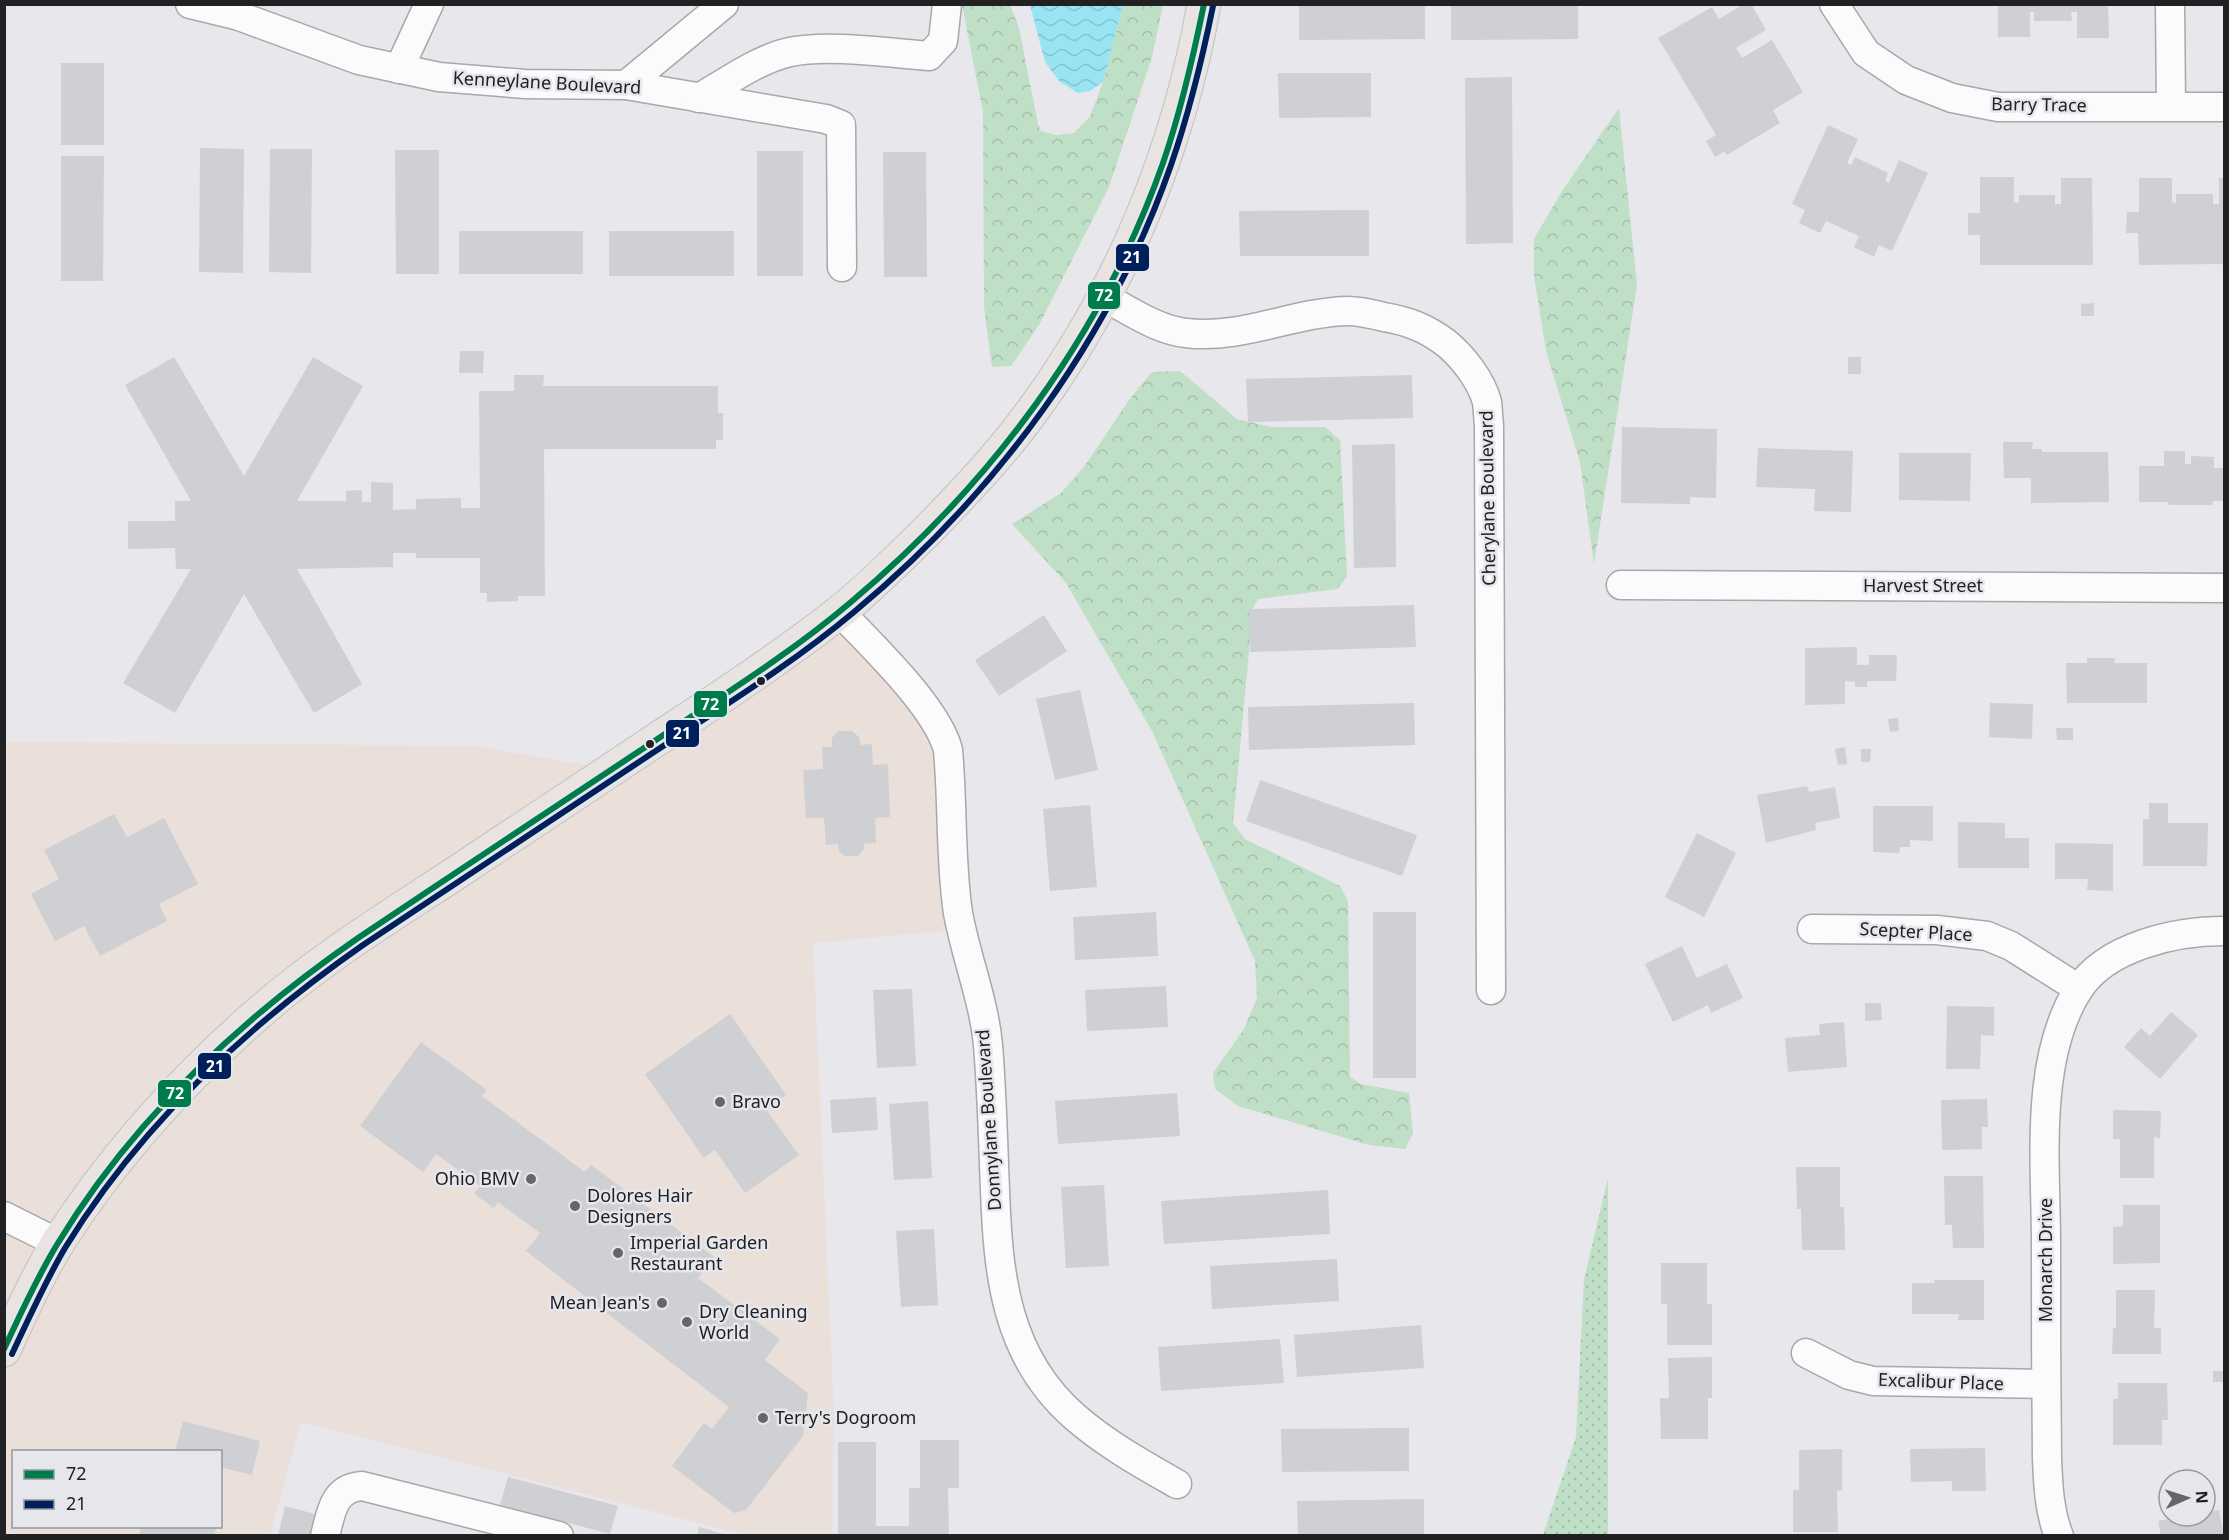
<svg xmlns="http://www.w3.org/2000/svg" width="2229" height="1540" font-family="'Noto Sans',sans-serif">
<defs>
<pattern id="grass-dots" width="8" height="8" patternUnits="userSpaceOnUse" patternTransform="scale(1.5)"><rect width="8" height="8" fill="#c0dfc7"/><path d="M2 2h.1M6 6h.1" fill="none" stroke="#a5bfab" stroke-width="1.8" stroke-linecap="round"/></pattern>
<pattern id="forest-crowns" width="20" height="18" patternUnits="userSpaceOnUse" patternTransform="scale(1.5)"><rect width="20" height="18" fill="#c0dfc7"/><path d="M2 6a3 3 0 1 1 6 0M12 15a3 3 0 1 1 6 0" fill="none" stroke="#a5bfab"/></pattern>
<pattern id="water-waves" width="16" height="10" patternUnits="userSpaceOnUse" patternTransform="scale(1.5)"><rect width="16" height="10" fill="#99e4f2"/><path d="M0 5q4-4 8 0t8 0" fill="none" stroke="#84c3cf"/></pattern>
</defs>
<rect width="100%" height="100%" fill="#e7e7ec"/>
<path fill="#ebdfda" fill-rule="evenodd" d="M850 598 943 723 964 929 813 943 834 1413 832 1535H746L301 1422 270 1535 5 1536V742L475 746 613 770ZM14 1452H220V1526H14Z"/>
<polygon fill="url(#grass-dots)" points="1608,1178 1608,1535 1543,1535 1576,1437 1584,1280"/>
<g fill="url(#forest-crowns)">
<polygon points="962,5 1010,5 1019,28 1038,124 1041,131 1056,135 1074,133 1090,117 1103,82 1123,5 1163,5 1152,57 1109,187 1039,325 1011,366 992,367 984,307 983,112"/>
<polygon points="1619,108 1637,285 1594,564 1580,462 1546,351 1534,276 1534,239 1562,191"/>
<polygon points="1180,371 1237,419 1271,427 1325,427 1340,440 1347,577 1337,589 1258,599 1253,608 1233,823 1245,839 1340,886 1348,901 1350,1077 1361,1084 1409,1093 1413,1133 1405,1149 1369,1145 1238,1106 1215,1089 1213,1073 1244,1029 1257,998 1255,961 1153,733 1066,583 1012,524 1061,493 1084,467 1129,400 1152,372"/>
</g>
<polygon fill="url(#water-waves)" points="1030,5 1123,5 1103,82 1090,91 1078,93 1060,82 1045,62"/>
<g fill="#cfd0d3">
<polygon points="1299,4 1425,4 1425,39 1299,40"/>
<polygon points="1451,4 1578,4 1578,39 1451,40"/>
<polygon points="1744,4 1751,4 1766,30 1736,48 1742,58 1772,40 1803,92 1773,110 1780,123 1727,155 1725,151 1715,157 1706,141 1716,135 1658,38 1712,7 1719,19"/>
<polygon points="1998,4 2108,4 2109,38 2077,38 2077,12 2071,12 2072,21 2034,21 2034,12 2030,12 2030,37 1998,37"/>
<rect x="61" y="63" width="43" height="82"/>
<polygon points="1278,73 1371,73 1371,117 1279,118"/>
<polygon points="1512,77 1513,243 1466,244 1465,78"/>
<polygon points="1828,125 1858,139 1847,163 1851,165 1855,157 1888,173 1885,181 1889,183 1899,160 1928,173 1892,251 1879,245 1874,257 1854,247 1859,236 1826,221 1820,233 1799,223 1805,210 1792,204"/>
<polygon points="200,148 244,149 243,273 199,272"/>
<polygon points="270,149 312,149 311,273 269,272"/>
<polygon points="395,150 439,150 439,274 396,274"/>
<rect x="757" y="151" width="46" height="125"/>
<polygon points="883,152 926,152 927,277 884,277"/>
<polygon points="61,156 104,156 103,281 61,281"/>
<polygon points="1980,177 2014,177 2014,202 2019,203 2019,195 2055,195 2055,204 2061,204 2061,178 2092,178 2093,265 1980,265 1980,235 1968,235 1968,213 1980,213"/>
<polygon points="2139,178 2172,178 2172,202 2176,203 2176,194 2213,194 2213,204 2219,204 2219,178 2224,178 2224,264 2139,265 2138,233 2126,233 2127,212 2139,212"/>
<polygon points="1369,210 1369,256 1240,256 1239,211"/>
<rect x="459" y="231" width="124" height="43"/>
<rect x="609" y="231" width="125" height="45"/>
<polygon points="2094,303 2094,316 2081,316 2081,304"/>
<polygon points="460,351 484,351 483,373 459,373"/>
<polygon points="174,357 244,476 313,357 363,386 297,501 346,501 346,491 362,490 362,502 371,502 371,482 393,483 393,510 416,509 416,499 461,498 461,508 480,508 479,391 514,391 514,375 544,375 543,386 718,386 718,413 723,413 723,440 716,440 716,449 544,449 545,596 518,596 518,601 487,602 487,593 480,593 480,558 416,558 416,553 393,553 393,567 297,569 362,684 314,713 244,594 175,713 123,683 191,569 176,569 175,548 128,549 128,521 175,521 175,501 191,501 125,385"/>
<rect x="1848" y="357" width="13" height="17"/>
<polygon points="1412,375 1413,418 1248,422 1246,379"/>
<polygon points="1622,427 1717,429 1716,498 1690,497 1690,504 1621,503"/>
<polygon points="2003,442 2033,442 2032,449 2042,449 2042,452 2108,452 2109,502 2031,503 2031,478 2004,478"/>
<polygon points="1395,444 1396,567 1354,568 1352,445"/>
<polygon points="1758,448 1853,451 1851,512 1814,511 1815,489 1756,487"/>
<polygon points="2164,451 2185,451 2185,464 2191,464 2191,456 2214,457 2214,468 2224,468 2224,501 2213,501 2213,505 2169,505 2168,502 2139,502 2139,466 2164,466"/>
<polygon points="1899,453 1971,453 1970,501 1899,500"/>
<polygon points="1414,605 1416,647 1250,652 1249,609"/>
<polygon points="1044,615 1067,651 999,696 975,660"/>
<polygon points="1857,647 1857,665 1869,665 1869,655 1897,655 1896,681 1867,681 1867,687 1855,687 1855,682 1845,681 1845,704 1805,705 1805,648"/>
<polygon points="2087,658 2115,658 2114,663 2147,663 2147,703 2067,703 2066,663 2087,663"/>
<polygon points="1080,690 1098,770 1055,780 1036,699"/>
<polygon points="1414,703 1415,745 1249,750 1248,707"/>
<polygon points="1990,703 2033,704 2032,739 1989,737"/>
<polygon points="1898,718 1899,731 1890,732 1888,719"/>
<polygon points="2056,728 2073,728 2073,740 2057,740"/>
<polygon points="838,731 852,731 859,737 860,745 872,744 873,765 888,764 890,817 875,818 876,843 864,844 864,849 858,856 845,856 839,851 838,844 826,845 824,818 806,818 803,770 823,769 822,747 832,747 832,738"/>
<polygon points="1845,747 1847,764 1838,765 1835,749"/>
<polygon points="1861,749 1871,749 1870,762 1861,762"/>
<polygon points="1260,780 1417,835 1402,876 1246,821"/>
<polygon points="1807,786 1809,792 1835,787 1840,818 1815,823 1816,830 1766,843 1757,795"/>
<polygon points="2149,803 2168,803 2168,823 2208,823 2207,866 2143,866 2143,819 2149,819"/>
<polygon points="1090,805 1097,887 1050,891 1043,809"/>
<polygon points="1873,806 1933,806 1933,841 1910,840 1910,847 1900,847 1899,853 1873,852"/>
<polygon points="114,814 127,837 164,818 198,884 159,904 167,921 100,956 84,926 55,941 31,894 59,879 44,850"/>
<polygon points="1958,822 2005,823 2005,838 2029,838 2029,868 1958,868"/>
<polygon points="1697,833 1736,853 1704,917 1665,897"/>
<polygon points="2055,843 2113,844 2113,891 2087,890 2088,879 2055,879"/>
<polygon points="1156,912 1158,956 1075,960 1073,917"/>
<rect x="1373" y="912" width="43" height="166"/>
<polygon points="1682,946 1697,978 1727,964 1743,998 1711,1013 1708,1005 1673,1022 1645,964"/>
<polygon points="1166,986 1168,1027 1087,1031 1085,990"/>
<polygon points="912,989 916,1066 877,1068 873,990"/>
<polygon points="1865,1003 1881,1003 1882,1020 1865,1021"/>
<polygon points="1947,1006 1994,1007 1994,1036 1981,1035 1980,1069 1946,1069"/>
<polygon points="2171,1012 2198,1035 2160,1079 2124,1047 2141,1028 2150,1036"/>
<polygon points="730,1014 786,1095 766,1109 799,1155 745,1193 715,1150 704,1158 645,1074"/>
<polygon points="1844,1022 1847,1067 1788,1072 1785,1038 1820,1035 1819,1024"/>
<polygon points="421,1042 487,1090 482,1096 585,1172 591,1165 714,1257 698,1278 780,1339 765,1360 808,1393 803,1436 746,1510 734,1513 672,1466 704,1423 712,1429 729,1407 526,1251 540,1233 498,1202 494,1208 474,1194 480,1186 436,1154 423,1172 360,1126"/>
<polygon points="1177,1093 1180,1136 1058,1144 1055,1101"/>
<polygon points="876,1097 878,1130 832,1133 830,1100"/>
<polygon points="1987,1099 1988,1127 1982,1127 1982,1149 1942,1150 1941,1100"/>
<polygon points="928,1101 932,1178 894,1180 889,1104"/>
<polygon points="2113,1110 2161,1111 2160,1138 2154,1137 2154,1178 2120,1178 2120,1139 2113,1139"/>
<polygon points="1796,1167 1840,1167 1840,1207 1844,1207 1845,1250 1802,1250 1801,1209 1797,1209"/>
<polygon points="1944,1176 1983,1176 1984,1248 1953,1248 1952,1225 1945,1225"/>
<polygon points="1104,1185 1109,1266 1066,1268 1061,1187"/>
<polygon points="1328,1190 1330,1234 1164,1244 1161,1201"/>
<polygon points="2123,1205 2160,1205 2160,1263 2113,1264 2113,1227 2123,1226"/>
<polygon points="934,1229 938,1305 901,1307 896,1231"/>
<polygon points="1337,1259 1339,1301 1212,1309 1210,1266"/>
<polygon points="1661,1263 1707,1263 1707,1304 1712,1304 1712,1345 1667,1345 1667,1304 1661,1304"/>
<polygon points="1934,1280 1984,1280 1984,1320 1958,1320 1959,1314 1912,1314 1912,1283 1935,1283"/>
<polygon points="2116,1290 2155,1290 2154,1328 2161,1328 2161,1354 2112,1354 2113,1328 2116,1328"/>
<polygon points="1421,1325 1424,1368 1297,1377 1294,1335"/>
<polygon points="1280,1339 1284,1383 1161,1391 1158,1347"/>
<polygon points="1712,1357 1712,1398 1708,1398 1708,1439 1661,1439 1660,1398 1669,1398 1668,1358"/>
<rect x="2213" y="1371" width="11" height="11"/>
<polygon points="2118,1383 2167,1383 2168,1420 2162,1420 2162,1445 2113,1445 2113,1399 2118,1399"/>
<polygon points="183,1421 260,1441 252,1475 220,1467 220,1452 175,1452"/>
<polygon points="1409,1428 1409,1471 1282,1472 1281,1429"/>
<polygon points="920,1440 959,1440 959,1488 948,1488 949,1536 838,1536 838,1442 876,1442 876,1526 909,1526 909,1488 920,1488"/>
<polygon points="1985,1448 1986,1491 1952,1491 1952,1481 1911,1482 1910,1449"/>
<polygon points="1842,1449 1842,1490 1837,1491 1838,1532 1793,1532 1793,1490 1799,1490 1799,1450"/>
<polygon points="508,1477 618,1506 610,1534 500,1505"/>
<polygon points="1424,1499 1424,1536 1298,1536 1297,1501"/>
<polygon points="285,1506 315,1514 310,1536 278,1536"/>
<polygon points="2219,1510 2224,1536 2161,1536 2158,1521 2185,1516 2205,1516 2205,1512"/>
<polygon points="141,1526 217,1526 214,1536 139,1536"/>
<polygon points="699,1527 727,1535 727,1536 697,1536"/>
</g>
<g fill="none" stroke-linecap="round" stroke-linejoin="round">
<g stroke="#a8a8ac" stroke-width="31">
<g id="street">
<polyline points="190,4 239,16 359,60 439,77 525,84 626,85 826,119 841,125 842,267"/>
<polyline points="1834,4 1866,53 1906,80 1952,98 1998,107 2224,107"/>
<polyline points="2170,4 2171,106"/>
<polyline points="399,69 429,4"/>
<polyline points="626,85 724,4"/>
<path d="M699 98C727 82 758 59 790 52 828 44 889 53 929 56L943 41 947 4"/>
<path d="M1104 297C1129 310 1157 330 1186 333 1241 340 1294 312 1348 311 1360 311 1372 314 1384 317 1408 321 1426 328 1446 343 1463 357 1481 380 1487 402 1488 409 1488 417 1489 425L1491 990"/>
<polyline points="1621,585 2224,588"/>
<path d="M840 612C872 646 937 707 948 750 953 804 950 860 958 913 966 957 984 1001 988 1045 992 1093 993 1142 995 1190 998 1276 1006 1357 1075 1417 1106 1444 1142 1464 1177 1484"/>
<polyline points="1812,929 1937,930 1987,936 2011,946 2079,989"/>
<polyline points="4,1216 58,1243"/>
<polyline points="1806,1353 1849,1375 1873,1381 2046,1384"/>
<path d="M325 1536C331 1513 333 1488 362 1486L559 1536"/>
<path d="M2059 1536C2049 1511 2048 1484 2047 1458 2046 1387 2046 1315 2046 1244 2046 1164 2034 1060 2078 990 2106 946 2176 931 2224 931"/>
</g>
</g>
<g stroke="#c1c1c3" stroke-width="35">
<path id="primary" d="M4 1350C21 1313 38 1275 59 1241 114 1155 184 1078 261 1011 322 958 392 915 459 871 524 828 588 785 653 742 715 701 778 660 837 614 869 589 897 560 926 532 965 492 1004 451 1036 406 1122 287 1179 148 1204 4"/>
</g>
<use href="#street" stroke="#fbfbfc" stroke-width="28"/>
<use href="#primary" stroke="#e9e3e2" stroke-width="33"/>
<g stroke="#e6e6ed" stroke-width="10">
<path id="bus-1" d="M4 1349C21 1313 37 1277 58 1243 132 1121 241 1019 358 938 456 872 555 807 653 742 720 697 790 654 851 602 991 484 1102 336 1163 163 1181 111 1193 58 1204 4"/>
</g>
<g stroke="#e6e6ed" stroke-width="10">
<path id="bus-2" d="M12 1354C29 1318 45 1282 65 1248 139 1127 247 1026 363 945 460 880 557 816 654 752 722 707 792 664 854 612 996 494 1110 340 1171 165 1189 113 1202 60 1213 6"/>
</g>
<use href="#bus-1" stroke="#007b4b" stroke-width="6"/>
<use href="#bus-2" stroke="#00205b" stroke-width="6"/>
</g>
<g fill="#212123" stroke="#e6e6ed" stroke-width="2">
<circle cx="761" cy="681" r="5"/>
<circle cx="650" cy="744" r="5"/>
</g>
<g fill="#666669" stroke="#e6e6ed" stroke-width="2">
<circle cx="720" cy="1102" r="6"/>
<circle cx="531" cy="1179" r="6"/>
<circle cx="575" cy="1206" r="6"/>
<circle cx="618" cy="1253" r="6"/>
<circle cx="662" cy="1303" r="6"/>
<circle cx="687" cy="1322" r="6"/>
<circle cx="763" cy="1418" r="6"/>
</g>
<g text-anchor="middle" stroke-width="5" stroke-linejoin="round" paint-order="stroke">
<g font-size="18" fill="#212123" stroke="#e6e6ed">
<text transform="translate(547 83) rotate(3)" y="6">Kenneylane Boulevard</text>
<text transform="translate(2039 105) rotate(1)" y="6">Barry Trace</text>
<text transform="translate(1488 498) rotate(-91)" y="6">Cherylane Boulevard</text>
<text x="1923" y="592">Harvest Street</text>
<text transform="translate(1916 932) rotate(3)" y="6">Scepter Place</text>
<text transform="translate(989 1120) rotate(-94)" y="6">Donnylane Boulevard</text>
<text transform="translate(2046 1260) rotate(-90)" y="6">Monarch Drive</text>
<text transform="translate(1941 1382) rotate(2)" y="6">Excalibur Place</text>
</g>
<g font-size="18" fill="#212123" stroke="#e6e6ed" text-anchor="start">
<text x="732" y="1108">Bravo</text>
<text x="519" y="1185" text-anchor="end">Ohio BMV</text>
<text x="587" y="1202">Dolores Hair<tspan x="587" dy="21">Designers</tspan></text>
<text x="630" y="1249">Imperial Garden<tspan x="630" dy="21">Restaurant</tspan></text>
<text x="650" y="1309" text-anchor="end">Mean Jean's</text>
<text x="699" y="1318">Dry Cleaning<tspan x="699" dy="21">World</tspan></text>
<text x="775" y="1424">Terry's Dogroom</text>
</g>
</g>
<g stroke="#e6e6ed" stroke-width="2">
<rect x="1115" y="243" width="35" height="29" rx="6" fill="#00205b"/>
<rect x="1087" y="281" width="34" height="29" rx="6" fill="#007b4b"/>
<rect x="693" y="690" width="35" height="28" rx="6" fill="#007b4b"/>
<rect x="665" y="719" width="35" height="29" rx="6" fill="#00205b"/>
<rect x="197" y="1052" width="35" height="28" rx="6" fill="#00205b"/>
<rect x="157" y="1079" width="35" height="29" rx="6" fill="#007b4b"/>
</g>
<g font-size="16" text-anchor="middle" font-weight="bold" fill="#fff">
<text x="1132" y="263">21</text>
<text x="1104" y="301">72</text>
<text x="710" y="710">72</text>
<text x="682" y="739">21</text>
<text x="215" y="1072">21</text>
<text x="175" y="1099">72</text>
</g>
<rect width="2229" height="1540" fill="none" stroke="#212123" stroke-width="12"/>
<rect x="12" y="1450" width="210" height="78" fill="#e6e6ed" stroke="#97979c" stroke-width="1.5"/>
<rect x="24" y="1470" width="30" height="9" fill="#007b4b" stroke="#97979c" stroke-width="1.5"/>
<text x="66" y="1480" font-size="18" fill="#212123">72</text>
<rect x="24" y="1500" width="30" height="9" fill="#00205b" stroke="#97979c" stroke-width="1.5"/>
<text x="66" y="1510" font-size="18" fill="#212123">21</text>
<g transform="translate(2187 1498) rotate(87)"><circle r="28" fill="#e6e6ed" stroke="#97979c" stroke-width="1.5"/>
<path d="M0-4.5L10 22L0 15L-10 22Z" fill="#666669"/>
<text y="-9" font-size="16" font-weight="bold" text-anchor="middle" fill="#212123">N</text>
</g>
</svg>
